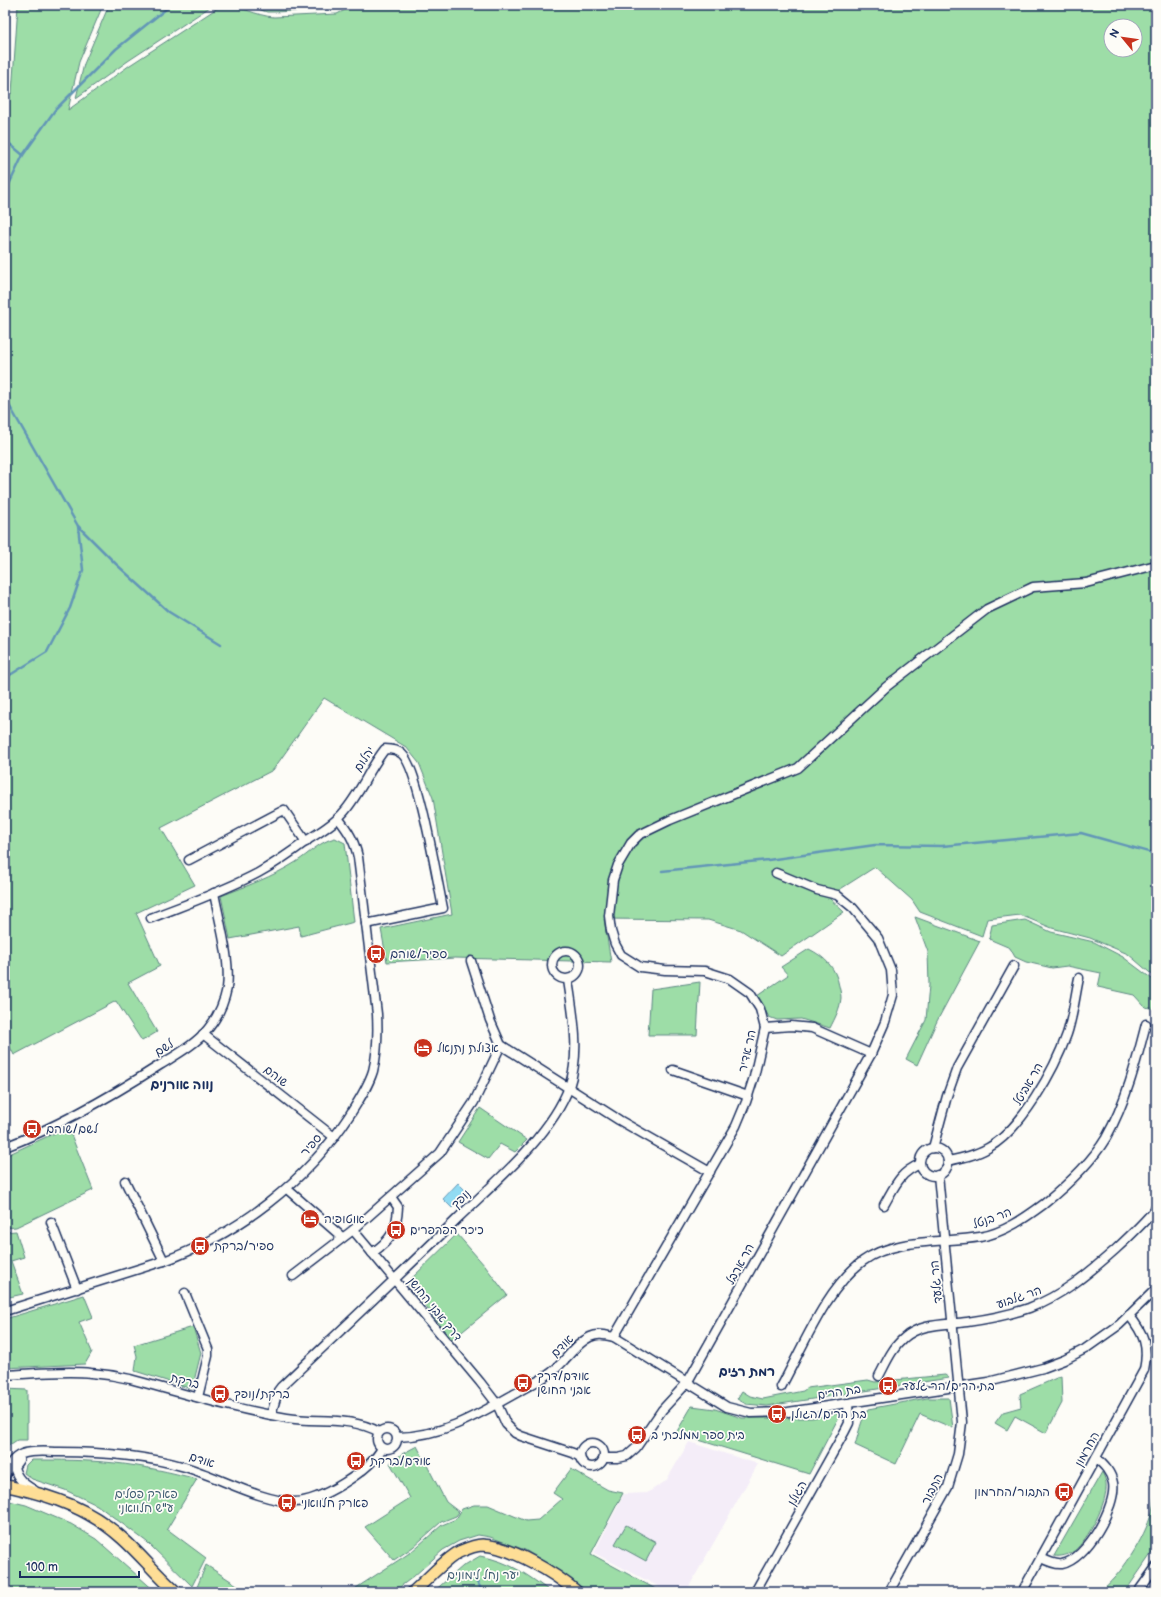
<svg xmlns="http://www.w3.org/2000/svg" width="1161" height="1597" font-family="'Balsamiq Sans','Playpen Sans Hebrew',sans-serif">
<rect width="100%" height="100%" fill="#fdfcf7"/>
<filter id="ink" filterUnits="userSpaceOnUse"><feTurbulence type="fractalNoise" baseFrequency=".025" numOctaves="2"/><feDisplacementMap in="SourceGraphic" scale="8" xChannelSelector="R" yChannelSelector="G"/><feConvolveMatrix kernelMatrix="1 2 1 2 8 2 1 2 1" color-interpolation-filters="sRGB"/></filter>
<g filter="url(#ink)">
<polygon fill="#f4edf8" points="689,1442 758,1464 686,1592 669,1592 594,1553 624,1494 647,1493 666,1481"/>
<g fill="#9ddda7" stroke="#5c8682" fill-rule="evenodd">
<polygon points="5,5 10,5 5,92"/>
<path d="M18 5H103L79 62 68 110 130 65 222 5C240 5 256 16 274 17L337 14 355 5H1156V978L1128 954 1090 938 1052 928 1020 915 987 919 982 936 920 912 912 900 875 867 828 897 844 912 781 956 741 930 708 920 604 919 611 962 455 958 387 962 381 929 452 914 433 798 419 763 406 747 324 698 273 770 161 828 195 885 136 913 160 966 128 983 157 1032 142 1041 116 1001 14 1055 5 1037V97L12 93ZM1111 26H1135V50H1111Z"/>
<polygon points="109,5 213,5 128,61 76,98 84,64"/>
<polygon points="245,5 344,5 336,9 274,12 267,12"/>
<path d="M335 838 345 843 354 922 301 936 299 926 230 939 221 896C247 886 272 877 296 862 310 853 319 842 335 838Z"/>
<polygon points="915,917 980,941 937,1021 917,1065 906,1059 926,1020 929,985 928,952"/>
<polygon points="1025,920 1051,932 1094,942 1123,957 1156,982 1156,1009 1145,1007 1134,995 1098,987 1101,973 1067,966 1052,968 1026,962 1015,957 1010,948 989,939 992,925"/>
<path d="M809 949C825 957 836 968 839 986 840 990 841 994 841 998 840 1009 835 1018 830 1028L801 1019 777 1020 769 1017 757 996 788 975 781 967Z"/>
<polygon points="700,982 697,1035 648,1035 651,989"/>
<polygon points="480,1108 527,1140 515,1152 500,1144 488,1159 458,1142"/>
<polygon points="68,1127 93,1190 16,1227 5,1228 5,1156"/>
<polygon points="16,1231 24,1257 11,1261 23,1294 5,1298 5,1232"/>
<polygon points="457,1234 485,1266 507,1295 452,1340 407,1283"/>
<polygon points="84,1295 93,1317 79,1322 92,1352 85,1364 5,1368 5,1319"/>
<path d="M1156 1307V1334L1153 1333C1152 1323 1152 1315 1156 1307Z"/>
<polygon points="193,1327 201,1353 192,1389 135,1371 137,1356 134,1345"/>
<polygon points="945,1375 949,1378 767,1406 746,1404 737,1399 742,1391 750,1396 763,1399 803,1391 807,1388 868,1380 875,1382"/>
<polygon points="1061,1376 1062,1403 1046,1433 1015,1416 1007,1430 995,1423 1003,1412 1021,1407 1020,1394"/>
<polygon points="5,1389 27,1390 27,1440 17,1440 5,1448"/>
<path d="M927 1398H949L953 1428 920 1414 896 1464 855 1445C859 1433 861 1419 868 1409Z"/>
<polygon points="692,1406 715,1409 742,1418 812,1418 841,1413 809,1474 676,1433"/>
<polygon points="417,1446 446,1502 459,1512 456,1516 441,1522 413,1547 394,1560 365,1527 410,1498 390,1463 402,1454"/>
<path d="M31 1460C59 1460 87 1460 115 1463 143 1466 170 1472 197 1479L167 1529 206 1558 192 1586 147 1542 97 1505 65 1490 32 1479 24 1473 26 1465Z"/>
<polygon points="571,1469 608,1490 623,1493 591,1554 661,1592 588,1592 559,1571 525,1550 490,1537 478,1535 459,1541 443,1550 413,1577 393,1592 350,1592 411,1552 442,1525 456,1519 462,1509 474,1505 488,1505 526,1521 538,1520 562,1499 553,1493"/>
<path d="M1102 1472C1104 1476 1106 1480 1106 1484 1108 1502 1088 1540 1074 1551 1068 1555 1061 1557 1054 1556Z"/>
<path d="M1156 1482V1547L1125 1592H1099C1121 1576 1144 1539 1152 1512 1154 1503 1155 1492 1156 1482Z"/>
<polygon points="5,1500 26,1505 71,1524 96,1539 156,1592 5,1592"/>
<polygon points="626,1525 656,1542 646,1561 615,1544"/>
<path d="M480 1556C511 1562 527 1575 551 1592H433L463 1566Z"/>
<polygon points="206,1565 248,1592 195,1592"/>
</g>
<polygon fill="#91dbf3" stroke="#6296b7" points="458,1183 467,1192 452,1208 443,1199"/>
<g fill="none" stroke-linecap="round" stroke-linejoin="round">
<g stroke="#6296b7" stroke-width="2.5">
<polyline points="5,140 23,155 55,110 116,49 171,5"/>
<polyline points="5,193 23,155"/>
<polyline points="5,398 78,526 116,564 169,612 221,644"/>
<polyline points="10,675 47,652 70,608 83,570 78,526"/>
<polyline points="662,871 768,860 875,845 942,846 1081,833 1156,854"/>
<polyline points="472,1574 483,1592"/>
</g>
<g stroke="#1b2f5e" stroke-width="11">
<g id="minor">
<polyline points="189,860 284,810 306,842"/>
<path d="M151 918C187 904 224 891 258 873 276 863 293 851 309 839 321 831 334 824 343 813 360 794 369 769 385 749 390 749 398 750 402 754 419 769 437 880 443 908L366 924"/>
<circle cx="566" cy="965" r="14"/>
<polyline points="471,961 490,1020 501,1045 619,1120 710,1172"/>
<polyline points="765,1028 791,1026 812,1028 871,1054"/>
<polyline points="203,1034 334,1137"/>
<polyline points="673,1070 748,1096"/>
<path d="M5 1147C60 1126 110 1097 160 1065 176 1055 196 1044 208 1029 217 1018 224 1003 227 988 231 961 219 920 214 893"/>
<circle cx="934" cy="1162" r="14"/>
<polyline points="933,1148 947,1096 957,1068 1014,966"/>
<path d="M948 1161C962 1158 976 1155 988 1148 1021 1130 1055 1069 1067 1034 1073 1016 1075 997 1079 978"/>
<polyline points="125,1181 164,1261"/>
<polyline points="287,1189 342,1237"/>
<path d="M884 1205C895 1186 899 1173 920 1164"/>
<polyline points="51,1222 77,1289"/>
<polyline points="353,1230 480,1382 497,1404 506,1424 515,1433 521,1436 573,1453 580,1457"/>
<path d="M372 1253C391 1240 397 1230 398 1207L391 1197"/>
<polyline points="293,1276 353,1230 440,1153 474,1102 501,1045"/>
<polyline points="185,1293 208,1349 208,1356 198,1397"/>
<path d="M5 1311 164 1261C238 1234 306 1182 349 1116 358 1102 368 1087 373 1071 378 1051 378 1033 377 1014L358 857C354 840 349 832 338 818"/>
<polyline points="614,1337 736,1126 746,1102 754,1077 765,1028 760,1009 750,993 730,979 705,971 665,970 640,967 621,955 615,944 611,931 609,916 613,880 618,865 631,843 639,835 670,820 798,768 886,687 987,609 1033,587 1086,583 1156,565"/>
<path d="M5 1375C33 1374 63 1370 91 1373 104 1374 117 1376 130 1379 182 1393 234 1409 287 1418 318 1423 351 1416 379 1432"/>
<path d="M879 1376C886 1363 892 1348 904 1338 921 1323 945 1325 967 1322 988 1319 1009 1315 1029 1308 1063 1295 1089 1273 1116 1249 1130 1236 1144 1223 1156 1208"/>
<path d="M781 1387C803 1347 826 1288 863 1261 894 1238 943 1243 980 1237 1004 1233 1025 1218 1044 1204 1066 1186 1091 1163 1106 1138 1126 1102 1136 1063 1146 1024"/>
<path d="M271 1415 278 1391 281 1387C340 1331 400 1275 458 1218 495 1182 551 1136 569 1087 581 1052 573 1015 568 980"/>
<circle cx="387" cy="1439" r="10"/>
<path d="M398 1437C444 1436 479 1414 518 1392 529 1385 542 1380 552 1372 565 1362 575 1344 590 1337 598 1333 605 1335 614 1337L727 1407 751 1413 788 1412 988 1382 1043 1368 1064 1360 1085 1349 1119 1325 1156 1289"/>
<circle cx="592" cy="1455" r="12"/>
<polyline points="605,1458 618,1458 627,1456 636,1448 662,1410 687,1383 871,1054 885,1022 893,995 891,970 878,938 853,908 837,895 817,890 776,873"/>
<path d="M19 1460 14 1467C17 1479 24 1484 34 1490"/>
<path d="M5 1477C7 1468 12 1458 22 1454 34 1450 47 1452 59 1452 101 1452 144 1455 185 1467 219 1477 260 1501 294 1502 320 1502 371 1470 382 1448"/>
<path d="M1041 1558C1047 1561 1055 1565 1062 1564 1086 1560 1117 1506 1113 1483 1111 1472 1104 1465 1096 1458"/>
<polyline points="755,1592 845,1431 849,1423 848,1403"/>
<polyline points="889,1592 948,1487 958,1454 962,1422 938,1175"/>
<path d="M1022 1592 1144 1370C1149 1346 1144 1334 1129 1315"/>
<polyline points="1138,1592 1156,1567"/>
</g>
</g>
<g stroke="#1b2f5e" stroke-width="14">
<g id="major">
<path d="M5 1486 12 1487C53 1496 90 1509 122 1538 141 1555 157 1575 176 1592"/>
<path d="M413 1592C427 1580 443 1561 459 1552 466 1549 475 1545 482 1545 511 1546 556 1574 577 1592"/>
</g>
</g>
<use href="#minor" stroke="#fdfcf7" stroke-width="8"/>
<use href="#major" stroke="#fede96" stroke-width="11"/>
</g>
</g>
<defs>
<g id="bus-disc" transform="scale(1)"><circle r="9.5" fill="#c8321e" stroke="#fdfcf7"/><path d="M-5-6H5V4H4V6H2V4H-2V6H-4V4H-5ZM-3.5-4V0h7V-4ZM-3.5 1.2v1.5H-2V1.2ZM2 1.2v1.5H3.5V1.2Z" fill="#fff"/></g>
<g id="hotel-disc" transform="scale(1)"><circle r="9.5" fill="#c8321e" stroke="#fdfcf7"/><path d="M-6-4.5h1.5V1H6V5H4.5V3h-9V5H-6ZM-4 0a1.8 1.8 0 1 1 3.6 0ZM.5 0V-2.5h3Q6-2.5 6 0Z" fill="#fff"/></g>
</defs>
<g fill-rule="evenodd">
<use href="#bus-disc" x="376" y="954"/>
<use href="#hotel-disc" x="423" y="1048"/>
<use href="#bus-disc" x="32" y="1129"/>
<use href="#hotel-disc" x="310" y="1219"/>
<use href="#bus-disc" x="396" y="1230"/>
<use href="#bus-disc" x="200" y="1246"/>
<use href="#bus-disc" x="523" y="1383"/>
<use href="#bus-disc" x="888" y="1386"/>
<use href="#bus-disc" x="220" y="1394"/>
<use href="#bus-disc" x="777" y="1414"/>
<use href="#bus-disc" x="637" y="1435"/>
<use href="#bus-disc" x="356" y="1461"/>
<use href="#bus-disc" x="1064" y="1492"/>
<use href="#bus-disc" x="287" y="1503"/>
</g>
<g text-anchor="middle" stroke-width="3.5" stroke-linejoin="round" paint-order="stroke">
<g font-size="12" fill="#1b2f5e" stroke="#fdfcf7">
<text transform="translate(364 759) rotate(-57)" y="4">יהלום</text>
<text transform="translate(164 1048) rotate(-33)" y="4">לשם</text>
<text transform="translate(747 1051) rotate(-77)" y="4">הר אדיר</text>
<text transform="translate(276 1076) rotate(38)" y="4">שוהם</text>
<text transform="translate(1028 1084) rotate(-60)" y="4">הר אביטל</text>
<text transform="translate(311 1145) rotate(-49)" y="4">ספיר</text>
<text transform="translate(461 1199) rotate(-44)" y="4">נופך</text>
<text transform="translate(992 1218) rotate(-20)" y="4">הר בנטל</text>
<text transform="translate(740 1264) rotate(-61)" y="4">הר ארבל</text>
<text transform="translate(936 1282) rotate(-95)" y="4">הר גלעד</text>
<text transform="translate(1019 1297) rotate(-19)" y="4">הר גלבוע</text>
<text transform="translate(435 1309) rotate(51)" y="4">דרך אבני החושן</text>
<text transform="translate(562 1346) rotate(-45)" y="4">אודם</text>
<text transform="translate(185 1381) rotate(15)" y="4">ברקת</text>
<text transform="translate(839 1392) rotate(-9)" y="4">בת הרים</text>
<text transform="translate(1087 1449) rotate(-61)" y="4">החרמון</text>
<text transform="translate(202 1460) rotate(18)" y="4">אודם</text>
<text transform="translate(932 1489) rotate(-63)" y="4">התבור</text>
<text transform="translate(797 1493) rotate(-61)" y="4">הגולן</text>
</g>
<g font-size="12" fill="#1b2f5e" stroke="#fdfcf7" text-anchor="start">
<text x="390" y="958">ספיר/שוהם</text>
<text x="437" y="1052">אצולת נתנאל</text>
<text x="46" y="1133">לשם/שוהם</text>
<text x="324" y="1223">אוטופיה</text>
<text x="410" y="1234">כיכר הפרפרים</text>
<text x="214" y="1250">ספיר/ברקת</text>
<text x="537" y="1380">אודם/דרך<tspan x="537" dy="14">אבני החושן</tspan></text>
<text x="902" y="1390">בת הרים/הר גלעד</text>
<text x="234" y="1398">ברקת/נופך</text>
<text x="791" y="1418">בת הרים/הגולן</text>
<text x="651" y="1439">בית ספר ממלכתי ב</text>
<text x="370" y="1465">אודם/ברקת</text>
<text x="1050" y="1496" text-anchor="end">התבור/החרמון</text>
<text x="301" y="1507">פארק חלוואני</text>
</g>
<g font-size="12" fill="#3c5a70" stroke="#fdfcf7">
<text x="146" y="1498">פארק פסלים<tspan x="146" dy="14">ע"ש חלוואני</tspan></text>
<text x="483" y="1579">יער נחל לימונים</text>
</g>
<g font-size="13" font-weight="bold" fill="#1b2f5e" stroke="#fdfcf7">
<text x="182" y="1089">נווה אורנים</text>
<text x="747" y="1376">רמת רזים</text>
</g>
</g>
<rect width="1161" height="1597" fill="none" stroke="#fdfcf7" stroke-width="20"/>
<rect x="10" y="10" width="1141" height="1577" fill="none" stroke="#1b2f5e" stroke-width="1.5" filter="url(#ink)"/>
<g transform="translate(1123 38) rotate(299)"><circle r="19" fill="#fdfcf7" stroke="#a3aaba"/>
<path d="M0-3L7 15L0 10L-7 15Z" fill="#c8321e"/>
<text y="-6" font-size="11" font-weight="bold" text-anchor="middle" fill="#1b2f5e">N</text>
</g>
<path d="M20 1571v6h119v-6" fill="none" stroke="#1b2f5e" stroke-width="2"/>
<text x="26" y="1571" font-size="12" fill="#1b2f5e" stroke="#fdfcf7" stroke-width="3" paint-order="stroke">100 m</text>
</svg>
